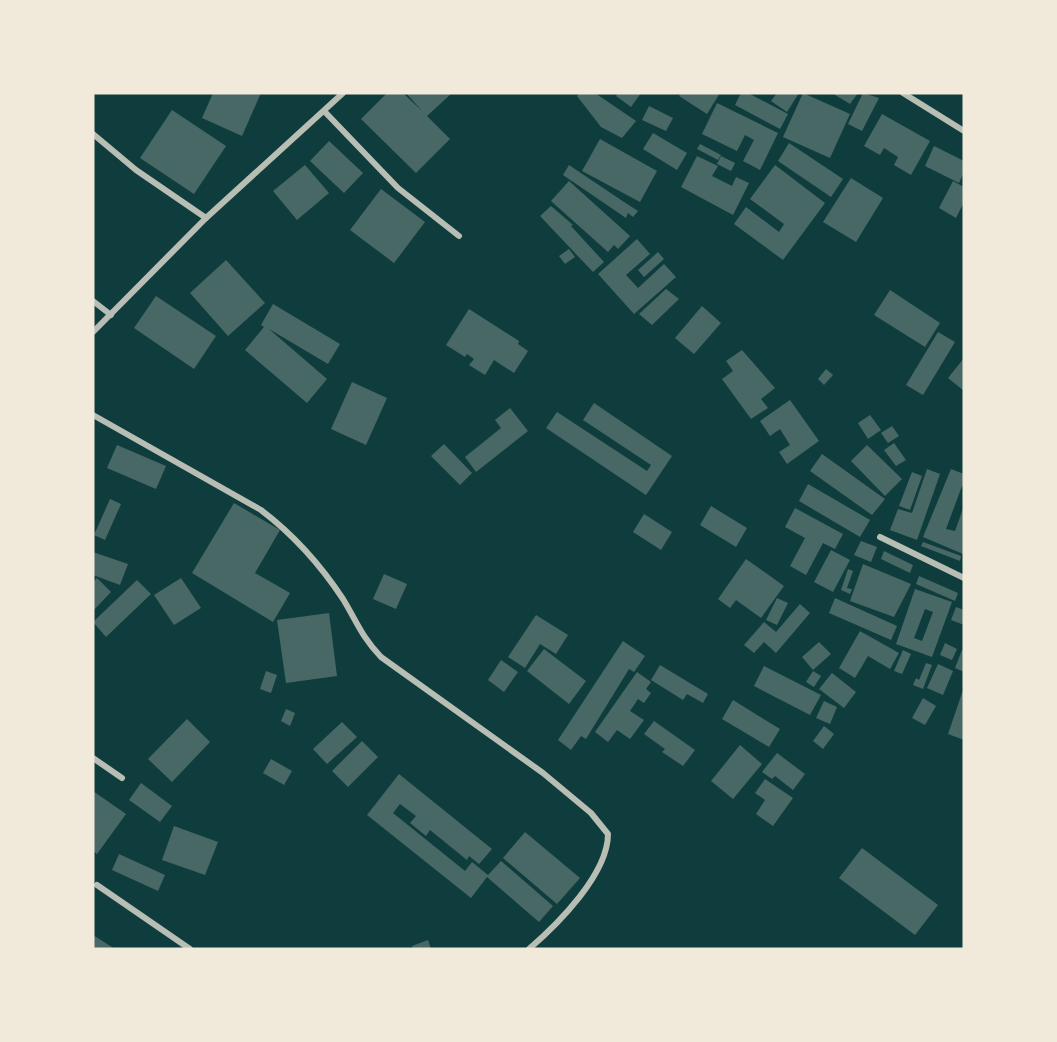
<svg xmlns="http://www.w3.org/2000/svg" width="1057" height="1042" font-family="'Asap Condensed',sans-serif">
<rect width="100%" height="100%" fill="#0f3d3e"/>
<g fill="#486865" fill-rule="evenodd">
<polygon points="213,93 261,93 242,136 202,118"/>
<polygon points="387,93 403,93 422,111 406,93 452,93 427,116 450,139 416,173 361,119"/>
<polygon points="579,93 595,93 636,121 622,138 601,127 577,96"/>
<polygon points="618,93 641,93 631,107 616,96"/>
<polygon points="681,93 720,93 707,114 679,96"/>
<polygon points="741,93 748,93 788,114 780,129 735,105"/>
<polygon points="777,93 799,93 787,112 771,101"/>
<polygon points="803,93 850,114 830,158 783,137"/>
<polygon points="832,93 858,93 850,104"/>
<polygon points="863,93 879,98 862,131 848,124"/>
<polygon points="717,103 778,133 760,170 743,161 754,140 745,135 737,151 702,134"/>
<polygon points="649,106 673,118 666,131 642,120"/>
<polygon points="172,110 226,146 194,194 140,158"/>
<polygon points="882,114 930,141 911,175 894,165 898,157 884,148 880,155 864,146"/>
<polygon points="653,133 687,153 677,170 643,149"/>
<polygon points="600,139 657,171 640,202 582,171"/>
<polygon points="329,141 363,173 344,193 310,161"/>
<polygon points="789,143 843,179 831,197 778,161"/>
<polygon points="700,144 721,155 718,160 697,149"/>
<polygon points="934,146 964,161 964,172 959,183 925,166"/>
<polygon points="697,156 718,166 712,176 732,186 736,177 749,183 733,215 681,187"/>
<polygon points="721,156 735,163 731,171 717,164"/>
<polygon points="305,165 329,193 297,220 273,191"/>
<polygon points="569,165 624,202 638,211 633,217 628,213 626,218 563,175"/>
<polygon points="775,165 825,203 783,260 734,224 746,207 779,232 784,224 750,199"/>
<polygon points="851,178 883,198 856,242 823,222"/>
<polygon points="569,181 630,236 618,249 614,245 608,252 551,201"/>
<polygon points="953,181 964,187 964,202 956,218 939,208"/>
<polygon points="381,189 425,222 394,263 350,230"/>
<polygon points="551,206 573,225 571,226 604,262 593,272 540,216"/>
<polygon points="637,239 650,254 626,275 638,288 664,264 676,277 634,314 598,274"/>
<polygon points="569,249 575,257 565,264 559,256"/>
<polygon points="658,252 664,259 644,277 638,270"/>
<polygon points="226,260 265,303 228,336 190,293"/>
<polygon points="666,289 679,299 652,325 639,314"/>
<polygon points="890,290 940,323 925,347 874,315"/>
<polygon points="156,296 216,336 194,369 134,328"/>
<polygon points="273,304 340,344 328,364 269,329 327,379 307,403 245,350 264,327 261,325"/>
<polygon points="702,306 721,323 694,354 675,338"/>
<polygon points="469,309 519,341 518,344 528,351 514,373 494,360 485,375 469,365 474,359 467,354 465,357 446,345"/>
<polygon points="938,332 955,342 923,395 906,385"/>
<polygon points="742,350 775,388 761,399 768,408 751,419 722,379 733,371 726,361"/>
<polygon points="964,358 964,391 948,378"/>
<polygon points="826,369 833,375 824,385 818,379"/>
<polygon points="352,382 387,398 366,445 331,429"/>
<polygon points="790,400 819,441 787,464 779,452 790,445 780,429 770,436 760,421"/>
<polygon points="594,403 672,456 646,495 546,428 557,412 647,471 651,465 583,420"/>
<polygon points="510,408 528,431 476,472 465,457 501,428 495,420"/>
<polygon points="870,415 881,430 868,439 858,423"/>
<polygon points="892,426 899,436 888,443 881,433"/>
<polygon points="894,443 906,460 896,466 884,450"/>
<polygon points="444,444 472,473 460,485 431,456"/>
<polygon points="117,445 166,466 156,489 107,468"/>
<polygon points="867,445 902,479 885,496 851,461"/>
<polygon points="822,454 885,499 872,515 810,471"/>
<polygon points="927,469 940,474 917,540 890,530 898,509 912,513"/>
<polygon points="951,469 964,474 964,487 962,486 946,529 955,531 964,506 963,554 923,537"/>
<polygon points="912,472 922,476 910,510 899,506"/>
<polygon points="808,484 870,520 860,537 799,501"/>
<polygon points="110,499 121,504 105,540 94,535"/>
<polygon points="234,503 280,530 255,573 290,593 273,622 192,573"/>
<polygon points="711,506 747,528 736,547 700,525"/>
<polygon points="795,508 843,534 835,549 823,543 806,575 790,566 805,538 785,527"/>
<polygon points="644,514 672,532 661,550 633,532"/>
<polygon points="861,541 877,547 871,562 854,555"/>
<polygon points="923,542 961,556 960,561 921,546"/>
<polygon points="831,550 850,560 833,592 814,582"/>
<polygon points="884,551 913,565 910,573 881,559"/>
<polygon points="93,552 128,564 120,585 93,575"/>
<polygon points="746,559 784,586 761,618 736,600 730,608 718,599"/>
<polygon points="863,564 911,584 894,617 850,601"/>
<polygon points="848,569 853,571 847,588 852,589 850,594 841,590"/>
<polygon points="384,574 407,584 396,609 373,599"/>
<polygon points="919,576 958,593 955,601 916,584"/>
<polygon points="97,578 111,592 93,611 93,582"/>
<polygon points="181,578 201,608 174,625 154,595"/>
<polygon points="137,580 151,594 106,637 93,622"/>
<path d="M915 589 952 602 932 657 896 644ZM925 609 933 612 922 641 914 638Z"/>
<polygon points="777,598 788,603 777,625 766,620"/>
<polygon points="835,598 897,626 891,640 829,613"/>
<polygon points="800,604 810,613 776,653 764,642 754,653 744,645 764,622 776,632"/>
<polygon points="956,607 964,610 964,625 951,620"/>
<polygon points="329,613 337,676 286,683 277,620"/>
<polygon points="536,615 568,635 556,654 540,644 525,668 508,657"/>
<polygon points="860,631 899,653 890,669 868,656 855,678 839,668"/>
<polygon points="623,641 645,656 634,672 629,669 586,739 581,736 571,750 558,740"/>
<polygon points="819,642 831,654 813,670 802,657"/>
<polygon points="945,643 957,649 952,660 940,655"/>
<polygon points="544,649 586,681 569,704 527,671"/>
<polygon points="903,650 911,654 902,674 894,671"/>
<polygon points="962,650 964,650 964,672 955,668"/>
<polygon points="501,660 518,672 504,692 488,680"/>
<polygon points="926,663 932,665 923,689 913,685 916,678 919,680"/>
<polygon points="938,664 953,671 943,695 927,688"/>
<polygon points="660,665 708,694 703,703 687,694 683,700 651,680"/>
<polygon points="764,666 821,695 810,715 754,686"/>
<polygon points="266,671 277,675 271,693 260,689"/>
<polygon points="813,671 821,676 814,687 806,682"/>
<polygon points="637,672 651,682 646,689 651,693 644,703 638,699 630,711 644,720 630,739 617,730 608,742 595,732"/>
<polygon points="832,673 856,692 844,708 819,689"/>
<polygon points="964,687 964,740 948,734"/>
<polygon points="923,698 936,706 925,725 912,718"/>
<polygon points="733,700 780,729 769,747 722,719"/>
<polygon points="824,701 837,707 830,724 816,718"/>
<polygon points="286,709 295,713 290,726 281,721"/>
<polygon points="187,719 210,742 172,782 148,759"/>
<polygon points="654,721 695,750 683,766 662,752 665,749 644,734"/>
<polygon points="342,722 357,737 327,764 313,749"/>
<polygon points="824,726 834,734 823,749 813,741"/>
<polygon points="362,741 378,757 348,787 332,771"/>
<polygon points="740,745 762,764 733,799 711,781"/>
<polygon points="777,753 805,774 793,790 775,776 772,779 762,772"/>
<polygon points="271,759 292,771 284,785 263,773"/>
<polygon points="399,774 492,849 479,864 469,856 467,860 430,830 426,836 410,823 416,816 400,804 393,813 465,871 472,862 488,875 501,861 553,906 539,922 487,877 471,898 367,815"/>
<polygon points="765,779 793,798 773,826 756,814 765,800 755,793"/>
<polygon points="141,783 172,806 160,822 129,800"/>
<polygon points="93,791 126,814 97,854 93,851"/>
<polygon points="174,826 218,842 205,875 162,860"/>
<polygon points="525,832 580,878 557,904 503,858"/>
<polygon points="862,848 938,905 915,935 839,878"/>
<polygon points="119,854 165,875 158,891 112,870"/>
<polygon points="93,935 115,949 93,949"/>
<polygon points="428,940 431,949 413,949 412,946"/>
</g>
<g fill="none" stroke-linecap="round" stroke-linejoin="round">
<g stroke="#b8beb3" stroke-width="6">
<polyline points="903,93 964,131"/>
<polyline points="325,112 398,188 459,236"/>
<polyline points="93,134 136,170 206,218"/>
<polyline points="93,301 111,315"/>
<polyline points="93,332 206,218 343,93"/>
<path d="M93 415 261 510C294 535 320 564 343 599 357 622 361 636 381 657L543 773 591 813 608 834C608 874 558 924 529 949"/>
<polyline points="880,537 964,578"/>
<polyline points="93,758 122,778"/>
<polyline points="97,885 190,949"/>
</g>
</g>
<rect width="1057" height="1042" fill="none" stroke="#f1e9da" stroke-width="189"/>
</svg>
